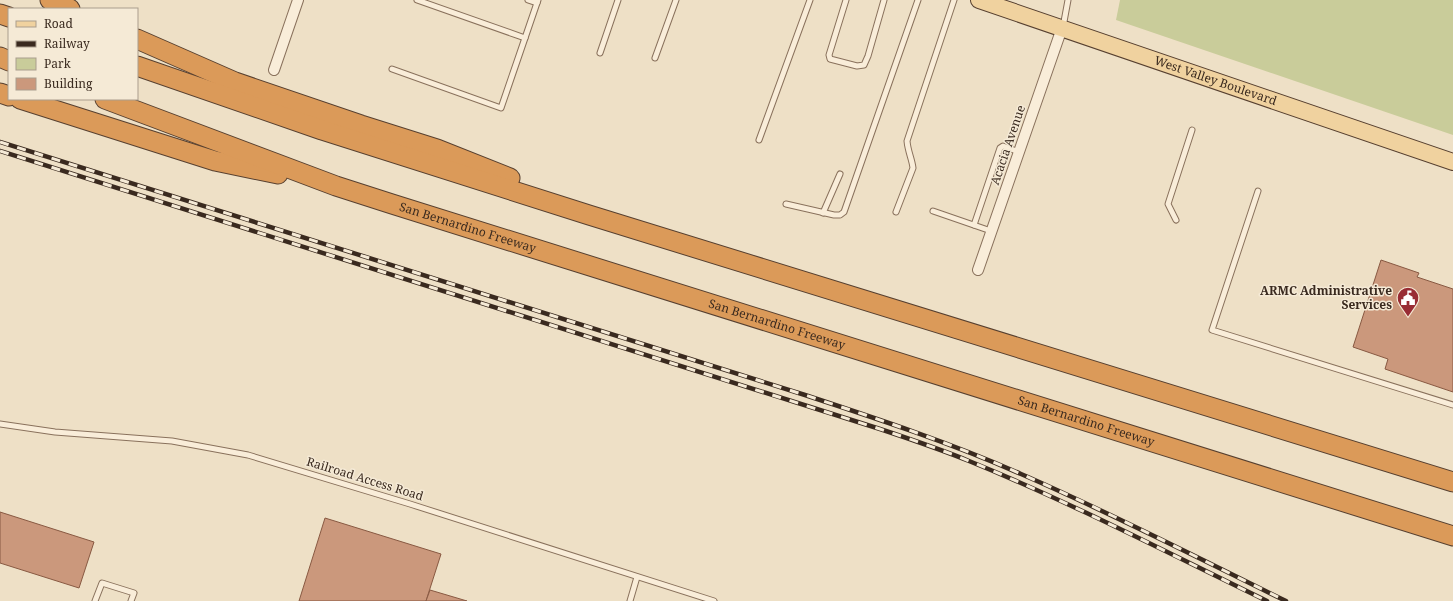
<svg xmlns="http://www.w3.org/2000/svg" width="1453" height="601" font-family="'Noto Serif',serif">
<rect width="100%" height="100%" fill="#eee0c6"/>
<polygon fill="#c9cc9a" points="1120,0 1453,0 1453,135 1116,20"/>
<g fill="#cb987c" stroke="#885942">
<polygon points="1381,260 1419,273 1417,277 1453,289 1453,392 1385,369 1388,359 1353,347"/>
<polygon points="0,512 94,542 79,588 0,563"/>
<polygon points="325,518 441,554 426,601 299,601"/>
<polygon points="430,590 467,601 426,601"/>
</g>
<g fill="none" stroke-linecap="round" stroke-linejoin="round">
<g stroke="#89715c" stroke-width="7">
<g id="lane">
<polyline points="417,0 525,38 538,0"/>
<polyline points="528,0 537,3"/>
<polyline points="846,0 829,55 830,59 857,66 864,65 868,56 884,0"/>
<polyline points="1063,27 1068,0"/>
<polyline points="600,53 618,0"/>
<polyline points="655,58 676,0"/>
<polyline points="392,69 501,108 525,38"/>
<polyline points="759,140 810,0"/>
<polyline points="1258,191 1212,330 1453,405"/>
<polyline points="786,204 834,215 840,215 844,212 918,0"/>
<polyline points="933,211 991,231"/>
<path d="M896 212 913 168C912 159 908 152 907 141L954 0"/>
<polyline points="823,213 840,174"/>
<polyline points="1176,220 1168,204 1192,130"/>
<polyline points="974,225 1000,148 1003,146 1019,152"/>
<polyline points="0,424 55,432 172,441 248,455 410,504 714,601"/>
<polyline points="95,601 102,583 134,593 131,601"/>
<polyline points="630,601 637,577"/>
</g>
</g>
<g stroke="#89715c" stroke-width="12">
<g id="street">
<polyline points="274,70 298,0"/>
<polyline points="978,270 1062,28"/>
</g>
</g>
<g stroke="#574030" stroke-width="18">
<g id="primary">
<path id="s1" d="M979 0 1453 162"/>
</g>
</g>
<g stroke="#574030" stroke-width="21">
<g id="highway">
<polyline points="50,0 70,9"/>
<polyline points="0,14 9,17"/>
<polyline points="137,39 235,82 361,125 437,149 510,178"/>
<polyline points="0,57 9,61"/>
<polyline points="137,66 322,130 589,215 1453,482"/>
<polyline points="0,93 9,96"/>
<polyline points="20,99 215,161 278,174"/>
<path id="s2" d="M105 99 336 186 392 204 1453 536"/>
</g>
</g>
<use href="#lane" stroke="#f9edd9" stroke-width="5"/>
<use href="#street" stroke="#f9edd9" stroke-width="10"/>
<use href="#primary" stroke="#f0d29f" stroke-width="16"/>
<use href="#highway" stroke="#db9a59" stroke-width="19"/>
<g stroke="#3a2a1f" stroke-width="4.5">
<g id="rail">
<path d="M0 142 805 395C878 419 951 443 1021 474 1111 513 1198 558 1286 601"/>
<path d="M0 151 880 429C910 439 940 449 969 461 1070 502 1168 553 1267 601"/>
</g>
</g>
<use href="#rail" stroke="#f5ead6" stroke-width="3" stroke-dasharray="9" stroke-linecap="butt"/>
</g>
<defs>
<g id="civic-pin" transform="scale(1.15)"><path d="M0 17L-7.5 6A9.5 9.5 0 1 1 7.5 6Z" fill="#982c34" stroke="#f5ead6"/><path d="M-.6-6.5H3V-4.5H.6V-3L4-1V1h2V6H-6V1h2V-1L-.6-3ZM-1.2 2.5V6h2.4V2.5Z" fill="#fff"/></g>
</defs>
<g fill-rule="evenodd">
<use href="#civic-pin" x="1408" y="298"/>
</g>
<g text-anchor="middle" stroke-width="3" stroke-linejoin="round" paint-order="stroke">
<g font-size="12" fill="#3a2a1f" stroke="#f5ead6">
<text dy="4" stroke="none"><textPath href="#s1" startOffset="250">West Valley Boulevard</textPath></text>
<text transform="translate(1008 145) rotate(-71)" y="4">Acacia Avenue</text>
<text dy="4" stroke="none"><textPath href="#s2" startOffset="385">San Bernardino Freeway</textPath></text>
<text dy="4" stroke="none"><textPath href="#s2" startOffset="709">San Bernardino Freeway</textPath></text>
<text dy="4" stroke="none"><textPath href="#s2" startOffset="1033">San Bernardino Freeway</textPath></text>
<text transform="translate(365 479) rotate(17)" y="4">Railroad Access Road</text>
</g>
<g font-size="12" font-weight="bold" fill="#3a2a1f" stroke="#f5ead6" text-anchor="end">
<text x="1392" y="295">ARMC Administrative<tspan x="1392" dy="14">Services</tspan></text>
</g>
</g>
<rect x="8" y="8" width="130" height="92" fill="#f5ead6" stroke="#aa9d8d"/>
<rect x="16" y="21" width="20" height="6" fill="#f0d29f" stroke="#aa9d8d"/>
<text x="44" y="28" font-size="12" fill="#3a2a1f">Road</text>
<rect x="16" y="41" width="20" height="6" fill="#3a2a1f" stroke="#aa9d8d"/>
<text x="44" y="48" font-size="12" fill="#3a2a1f">Railway</text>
<rect x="16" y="58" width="20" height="12" fill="#c9cc9a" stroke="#aa9d8d"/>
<text x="44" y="68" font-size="12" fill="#3a2a1f">Park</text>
<rect x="16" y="78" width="20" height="12" fill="#cb987c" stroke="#aa9d8d"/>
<text x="44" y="88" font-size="12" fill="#3a2a1f">Building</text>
</svg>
